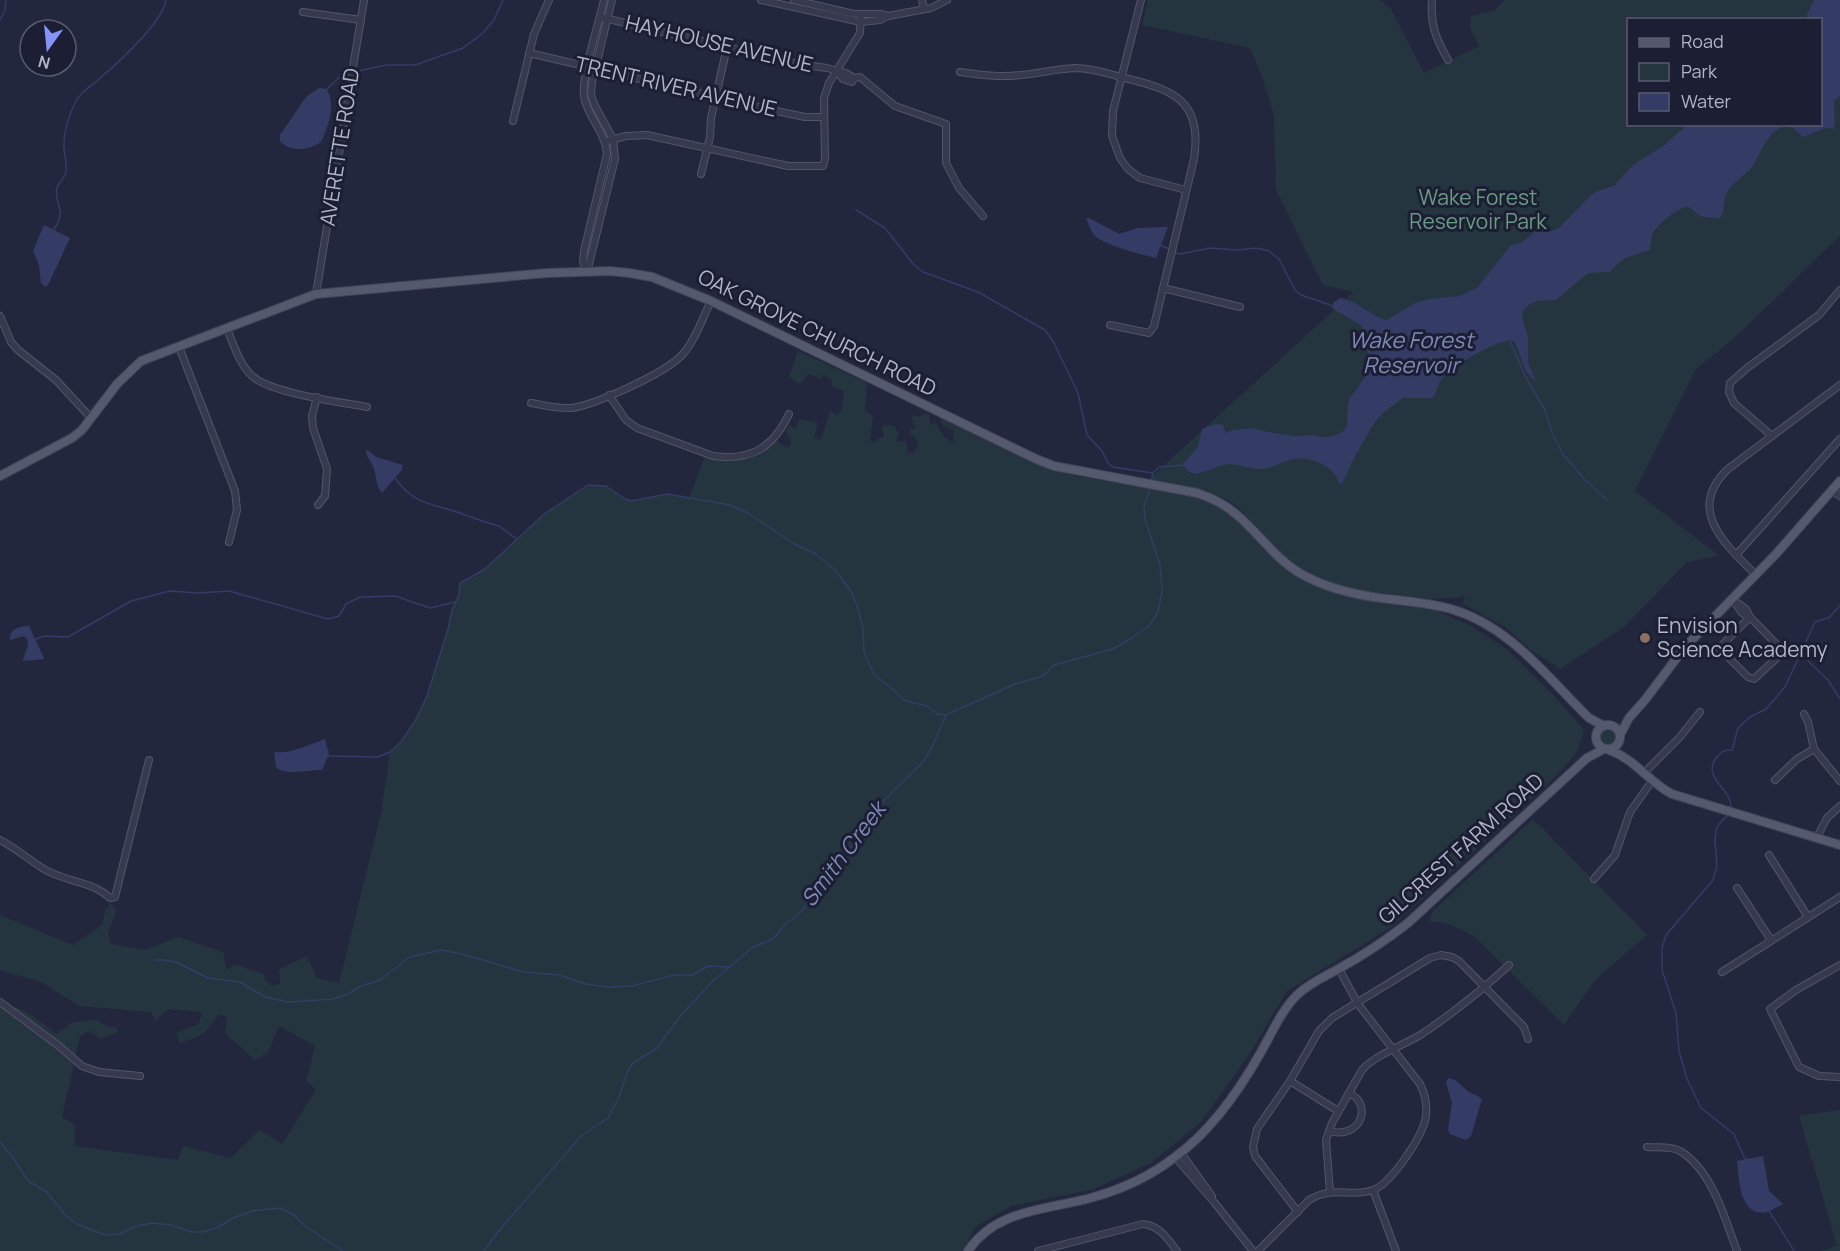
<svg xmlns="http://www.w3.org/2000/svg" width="1840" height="1251" font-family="Manrope,sans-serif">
<rect width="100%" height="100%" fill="#23273e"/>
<g fill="#25353f" fill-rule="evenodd">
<path d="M1148 0H1380L1391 9 1424 73 1479 46 1471 30 1470 16 1494 11 1505 0H1840V236L1731 341 1696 369 1635 491 1719 556 1687 562 1624 627 1560 669 1531 650 1505 627 1463 604 1465 596C1412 605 1329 592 1286 558 1271 546 1260 532 1248 518 1244 514 1240 508 1235 505 1214 489 1182 488 1156 483L1157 481 1149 479 1354 292 1323 285 1276 190 1274 116 1263 79 1250 48 1142 25ZM1628 20H1820V124H1628Z"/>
<polygon points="798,351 867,383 865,411 873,416 870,441 875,442 877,439 884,436 882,429 884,425 894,426 899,433 896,442 906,441 908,452 914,453 918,444 915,437 909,435 910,429 915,429 915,425 912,424 914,421 911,418 914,415 919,417 926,413 929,415 930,423 933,425 935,422 943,436 953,443 954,431 941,424 940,415 1026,458 1070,475 1188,495 1209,501 1228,512 1295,572 1381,601 1434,609 1473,627 1509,651 1555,697 1584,730 1578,751 1557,775 1390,928 1287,991 1251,1052 1201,1122 1151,1163 1094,1189 1011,1206 975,1227 963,1251 0,1251 0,1002 26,1011 57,1034 73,1022 97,1020 108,1027 116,1027 118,1032 101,1039 89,1031 80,1036 62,1117 75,1125 75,1146 178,1160 183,1146 230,1158 260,1130 282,1144 316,1090 306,1081 315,1046 279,1026 268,1052 255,1060 225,1033 227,1018 220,1014 203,1034 180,1044 176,1033 199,1024 202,1012 168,1009 155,1021 151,1012 79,1006 41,982 0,970 0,915 73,945 102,925 105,912 111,903 116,911 108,932 110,944 145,950 178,937 223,952 226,968 229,969 234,964 264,974 265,980 272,986 280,984 279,969 307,956 317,978 339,983 381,813 390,752 401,742 423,705 448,629 452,610 459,595 460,583 485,569 543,515 588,485 606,486 625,499 632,501 667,494 689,498 706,454 747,455 774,439 787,448 790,446 791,441 786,431 789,425 795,429 800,419 818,423 814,438 821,440 830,410 837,416 842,410 844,391 832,386 832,380 823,374 821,379 808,374 800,384 789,377"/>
<circle cx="1608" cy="737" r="9"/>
<polygon points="1533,819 1647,935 1595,980 1564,1025 1474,936 1449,924 1428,921 1434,910"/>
<polygon points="1840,1110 1840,1251 1820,1251 1837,1246 1799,1116"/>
</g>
<g fill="#343b64">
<path d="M1814 0H1840V96L1834 100 1835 125 1833 129 1825 128 1803 137C1799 134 1797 130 1792 128 1770 120 1761 156 1751 168 1742 179 1732 181 1726 195 1722 203 1726 211 1720 218 1713 218 1703 218 1697 214 1694 211 1693 209 1689 207 1681 204 1654 227 1652 235 1651 240 1651 245 1650 250 1630 257 1626 254 1610 272L1588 273 1556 300 1536 301 1530 304 1522 312 1523 321 1528 337V363L1536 381C1519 368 1524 358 1514 341 1500 337 1453 366 1443 377 1437 384 1438 392 1432 398H1403L1384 412 1375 422 1356 454 1342 484 1339 483C1336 467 1310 456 1294 459 1282 461 1274 469 1259 469 1248 469 1235 462 1223 465 1210 468 1191 483 1183 464L1198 447 1202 429 1216 424 1223 425 1225 433 1233 430 1254 428 1262 431 1295 436 1314 435 1321 437H1330L1343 432 1347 425 1348 405 1350 398 1371 369V358L1364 344 1362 326 1332 308 1333 303 1340 298C1361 302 1371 317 1387 320L1415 303 1429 299 1459 296 1478 287 1510 246 1522 242 1535 232H1549L1559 228 1592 194 1597 191 1614 186 1633 165 1663 146 1687 125 1820 124V20L1805 19Z"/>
<path d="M319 88 326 89C337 104 328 127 321 142 310 150 290 153 280 141V135L306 97Z"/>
<path d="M1086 218H1089L1119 234 1137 228 1168 227 1156 258C1142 255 1105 245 1095 236 1091 232 1088 223 1086 218Z"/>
<polygon points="44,225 70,238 48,285 45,287 41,283 39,265 33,251"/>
<path d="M366 450H368L376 457 403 465 402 470 382 493C375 484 377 478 374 469 372 461 366 458 366 450Z"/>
<path d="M29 626 44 658V659L23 661C24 652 33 642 24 636L10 640C9 629 20 626 29 626Z"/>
<path d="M325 739 329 754 322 770C309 770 285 776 276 767L274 752C291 754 308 745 325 739Z"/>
<path d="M1449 1078C1458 1080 1462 1087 1469 1092 1474 1095 1478 1095 1482 1099L1471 1136 1466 1140 1450 1134 1448 1130 1452 1103 1446 1082Z"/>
<path d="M1763 1156 1769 1191 1783 1204C1779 1206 1772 1210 1767 1212 1739 1218 1739 1178 1737 1161Z"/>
</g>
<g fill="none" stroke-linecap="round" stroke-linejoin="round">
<g stroke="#343b64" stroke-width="1.5">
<polyline points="0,20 5,11 6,0"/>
<polyline points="358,71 387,65 415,65 463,48 483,33 494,20 503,0"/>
<polyline points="326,90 344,73"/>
<polyline points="856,210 885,228 914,265 923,272 978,292 1045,330 1054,343 1078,393 1087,435 1102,451 1108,463 1113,467 1152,473"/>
<path d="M53 231C69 207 53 205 57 188 59 182 65 178 66 172 67 165 65 156 64 149 63 133 69 115 76 101 82 90 91 87 99 79 118 63 162 23 166 0"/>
<polyline points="1160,245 1169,249"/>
<polyline points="1173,252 1180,254 1210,248 1237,250 1256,248 1269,251 1279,259 1295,290 1301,295 1333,306"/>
<polyline points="1509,339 1527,380 1545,410 1552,433 1563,454 1585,480 1607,500"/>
<path d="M395 478C414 505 431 503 460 513 472 517 483 522 496 525 504 527 508 535 516 538"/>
<polyline points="1151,481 1153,473 1159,467 1185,465"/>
<polyline points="36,639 45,636 68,637 131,601 170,591 197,593 229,591 328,619 339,616 346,604 360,597 395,596 430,608 455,602"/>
<polyline points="1804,652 1809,662 1828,680 1840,699"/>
<polyline points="328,756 378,757 390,752 401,742 417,718 427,696 448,629 452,610 459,595 460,583 485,569 543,515 588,485 606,486 625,499 632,501 667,494 730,505 748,513 796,545 816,554 836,571 852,593 857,606 863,628 864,653 874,674 906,701 927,706 937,714 945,715"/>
<path d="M1731 810C1734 789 1701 779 1716 758 1721 751 1725 750 1732 750L1738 728 1750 717 1766 709 1785 687 1815 622 1830 617 1840 605"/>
<polyline points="1729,814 1719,824 1716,830 1715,842 1717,866 1713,880 1666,935 1662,948 1662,970 1676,1013 1679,1051 1687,1079 1701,1108 1734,1134 1745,1159 1750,1160"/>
<polyline points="155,960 166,960 178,963 208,978 240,982 265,997 288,1002 333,999 348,994 359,987 380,980 410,957 441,950 462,954 524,972 559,975 586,984 608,987 632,986 674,975 693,975 708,966 729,967"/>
<polyline points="0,1142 14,1159 28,1181 46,1191 67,1217 77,1224 105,1235 120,1234 136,1226 153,1223 171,1225 192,1232 202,1232 217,1228 233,1218 252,1211 280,1208 294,1215 304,1225 343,1251"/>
<polyline points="1768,1209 1794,1251"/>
<polyline points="484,1251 497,1233 581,1136 608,1118 619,1097 628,1070 633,1063 657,1048 681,1015 713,981 753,947 771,940 776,936 785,924 797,916 819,892 859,836 876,808 923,762 933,745 946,715 1015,684 1043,676 1054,665 1113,649 1132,638 1149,626 1158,612 1162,591 1160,565 1145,519 1144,506 1150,488"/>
</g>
<g stroke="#525569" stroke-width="8">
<g id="minor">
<polyline points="761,0 861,22 880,20 888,16 931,8 947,0"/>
<polyline points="794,0 854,14 882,14 888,16"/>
<polyline points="922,0 924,9"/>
<polyline points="1141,0 1113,111 1112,136 1120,158 1128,169 1140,178 1186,190"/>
<path d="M1432 0C1430 24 1436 39 1448 60"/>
<polyline points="303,12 361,20"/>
<polyline points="600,17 798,64 827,68 846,73 854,78 852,82 843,79 837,71"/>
<polyline points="529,53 781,112 805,117 823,117"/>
<path d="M960 72C974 74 988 76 1002 76 1026 77 1051 69 1075 68 1092 68 1109 74 1125 78 1174 90 1203 101 1194 159L1154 326 1149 333 1110 325"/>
<polyline points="854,78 860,77 895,106 946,124 946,163 959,188 983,216"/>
<polyline points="513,121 534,34 549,0"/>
<polyline points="606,141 626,136 647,135 788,166 823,166 825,159 824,98 829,83 860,33 861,14"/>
<polyline points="701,174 710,137 711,118 727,47"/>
<path d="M587 272 583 262 584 251 607 154C606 133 588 118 584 97 581 77 599 23 604 0"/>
<polyline points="587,272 615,159 613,139 595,106 591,95 592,82 612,0"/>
<polyline points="1163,288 1240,307"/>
<polyline points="316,294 364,0"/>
<polyline points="0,316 11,342 18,350 56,380 91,418"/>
<path d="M227 329C233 343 239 363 251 375 268 393 341 402 367 407"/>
<polyline points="179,347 235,491 237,510 229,542"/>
<path d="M609 395 626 420 637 428 713 456C751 461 773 448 789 414"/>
<polyline points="317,397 312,416 313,428 327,469 325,496 318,505"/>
<path d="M531 403C544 405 558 409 572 408 597 404 666 373 683 354 696 339 702 319 711 301"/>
<polyline points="1772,436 1734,403 1729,392 1730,383 1747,368 1819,315 1840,290"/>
<polyline points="1832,490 1840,496"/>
<polyline points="1736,555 1840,439"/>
<path d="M1756 575C1726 545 1685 510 1728 469L1840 385"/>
<polyline points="1732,599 1742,613 1750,617 1780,648 1779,656 1754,679 1748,677 1719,648 1750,617"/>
<polyline points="1732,599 1746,609 1750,617"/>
<polyline points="1804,714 1808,722 1814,749 1840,781"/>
<polyline points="1644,773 1679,738 1700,712"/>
<polyline points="1775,780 1797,759 1814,749"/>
<polyline points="1817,837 1827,818 1840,806"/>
<path d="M0 840C16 848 29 860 44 869 64 882 93 881 110 898L115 897 149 760"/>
<polyline points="1769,855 1808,917"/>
<polyline points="1594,879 1615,855 1630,812 1652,781"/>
<polyline points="1737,888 1771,940"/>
<polyline points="1840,965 1796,990 1770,1009 1799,1067 1819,1076 1840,1077"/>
<polyline points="1722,972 1840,897"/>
<polyline points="0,1002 59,1046 82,1066 99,1072 140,1076"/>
<polyline points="1290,1081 1338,1111"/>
<path d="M1329 1131C1360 1140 1374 1105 1349 1093"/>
<path d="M1647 1147C1657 1148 1671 1146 1680 1151 1712 1170 1725 1219 1737 1251"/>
<polyline points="1181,1153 1212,1196"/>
<polyline points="1175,1157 1214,1202 1253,1251"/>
<polyline points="1373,1190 1396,1251"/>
<path d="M1330 1192 1326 1140 1332 1123 1362 1070C1375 1055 1404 1045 1422 1034 1453 1013 1482 990 1509 965"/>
<polyline points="1298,1212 1255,1156 1253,1147 1257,1129 1290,1081 1319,1031 1332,1018 1430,958 1441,955 1452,957 1459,961 1524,1027 1528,1039"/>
<path d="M1038 1251 1143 1224C1160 1226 1167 1238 1177 1251"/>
<path d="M1258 1251 1309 1200C1334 1185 1349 1198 1373 1190 1391 1184 1420 1139 1425 1121 1428 1108 1426 1096 1420 1084L1358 1004 1339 969"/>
</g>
</g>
<g stroke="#404357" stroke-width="10">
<g id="major">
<path d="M0 476 72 438 82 430 117 384 141 361 316 294 547 273 610 271 629 273 652 277 711 301 1036 459 1054 466 1197 493C1212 498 1225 504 1237 515 1261 535 1276 561 1305 576 1333 591 1365 597 1397 600 1415 602 1434 604 1451 609 1510 626 1547 677 1589 718L1604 726"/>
<circle cx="1608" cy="737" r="12"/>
<polyline points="1620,735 1629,718 1645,700 1685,647 1776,554 1840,481"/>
<path d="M1609 750C1635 759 1649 782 1672 794L1840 845"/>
<path d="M968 1251C996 1208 1050 1210 1094 1197 1122 1189 1152 1175 1175 1157 1211 1131 1239 1091 1261 1052 1272 1033 1281 1011 1297 995 1309 983 1326 976 1340 968 1364 955 1386 940 1408 923L1587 758 1604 749"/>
</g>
</g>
<use href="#minor" stroke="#373a4e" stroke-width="6"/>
<use href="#major" stroke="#55596e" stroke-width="8"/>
</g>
<circle fill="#8d6e63" stroke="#1c1f33" stroke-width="2" cx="1645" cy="638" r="6"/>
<g text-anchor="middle" stroke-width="6" stroke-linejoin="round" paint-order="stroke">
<g font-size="21" fill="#b2b5c9" stroke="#1c1f33">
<text transform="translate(719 44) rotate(13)" y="7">HAY HOUSE AVENUE</text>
<text transform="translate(676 87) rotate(13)" y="7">TRENT RIVER AVENUE</text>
<text transform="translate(340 147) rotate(-81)" y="7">AVERETTE ROAD</text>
<text transform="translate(817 333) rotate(26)" y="7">OAK GROVE CHURCH ROAD</text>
<text transform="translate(1461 849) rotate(-42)" y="7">GILCREST FARM ROAD</text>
</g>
<g font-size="21" fill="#689b81" stroke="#1c1f33">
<text x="1478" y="205">Wake Forest<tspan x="1478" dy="24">Reservoir Park</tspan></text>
</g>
<g font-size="21" fill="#b2b5c9" stroke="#1c1f33" text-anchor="start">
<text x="1657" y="633">Envision<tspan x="1657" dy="24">Science Academy</tspan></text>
</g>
<g font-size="22" font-style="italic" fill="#808ab7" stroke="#1c1f33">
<text x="1411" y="348">Wake Forest<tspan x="1411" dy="25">Reservoir</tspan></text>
<text transform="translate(843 854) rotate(-53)" y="8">Smith Creek</text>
</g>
</g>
<rect x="1627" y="18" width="195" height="108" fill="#1c1f33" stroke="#585b6f" stroke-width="1.5"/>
<rect x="1639" y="38" width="30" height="9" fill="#55596e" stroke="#585b6f" stroke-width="1.5"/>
<text x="1681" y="48" font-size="18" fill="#b2b5c9">Road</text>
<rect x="1639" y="63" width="30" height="18" fill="#25353f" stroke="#585b6f" stroke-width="1.5"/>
<text x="1681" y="78" font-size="18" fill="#b2b5c9">Park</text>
<rect x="1639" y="93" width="30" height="18" fill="#343b64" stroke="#585b6f" stroke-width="1.5"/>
<text x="1681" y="108" font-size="18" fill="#b2b5c9">Water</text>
<g transform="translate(48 48) rotate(195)"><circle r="28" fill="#1c1f33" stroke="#585b6f" stroke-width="1.5"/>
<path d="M0-4.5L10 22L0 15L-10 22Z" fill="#8594fc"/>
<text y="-9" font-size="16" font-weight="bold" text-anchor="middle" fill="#b2b5c9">N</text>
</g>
</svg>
